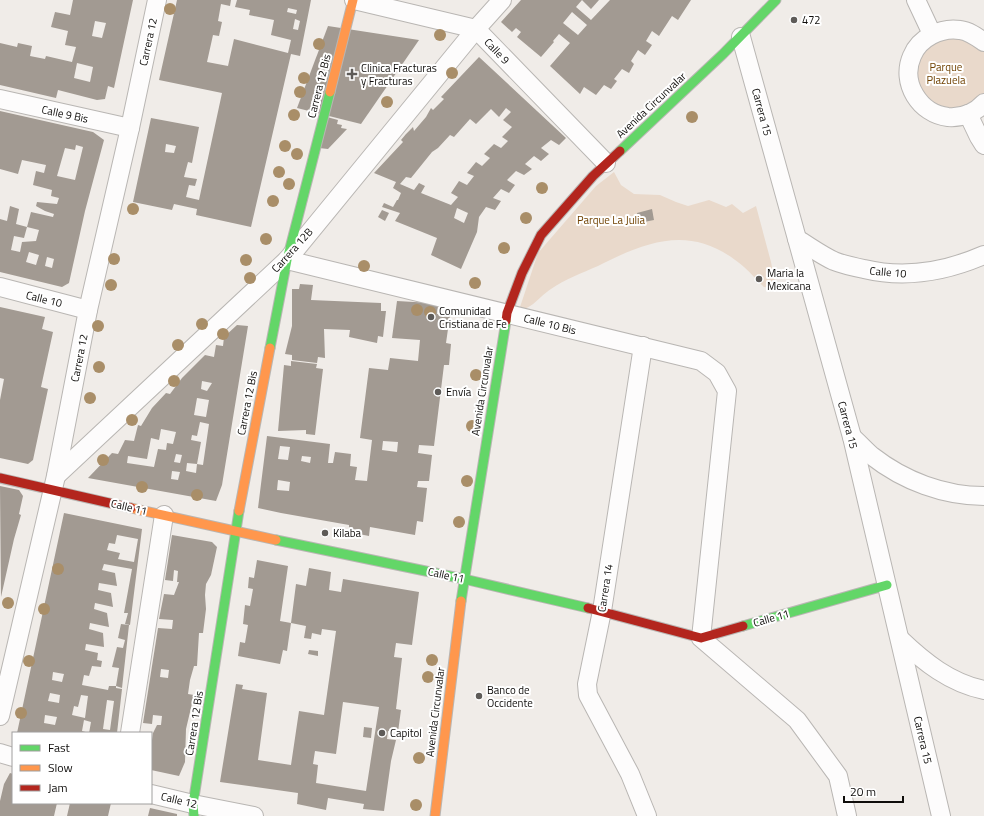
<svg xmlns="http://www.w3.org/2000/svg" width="984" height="816" font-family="'Titillium Web',sans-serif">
<rect width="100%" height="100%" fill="#f0ece8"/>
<g fill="#e9d9cb">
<polygon points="932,34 984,42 984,103 979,108 931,112 909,69"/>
<path d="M614 172 621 185 634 194 660 195 676 202 688 206 709 200 726 207 732 204 743 213 756 206 771 262 776 288 764 287C757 281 751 273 744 267 694 224 651 239 598 266 582 273 565 279 551 289 541 295 531 310 519 310L538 253 596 186Z"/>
</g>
<g fill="#a29a92" fill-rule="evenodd">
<path d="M73 0H133L114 88 108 86 105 99 97 100 58 90 56 98 0 85V43L17 47 18 43 32 46 30 56 45 59 46 56 72 62 76 47 65 45 68 31 51 27 55 12 70 15ZM95 21 106 23 102 38 92 36ZM77 63 93 67 90 82 74 78Z"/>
<path d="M177 0H231L230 6 221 4 218 21 222 22 219 36 213 35 207 62 228 66 234 39 288 53 291 40 271 35 274 20 249 15 250 10 235 7 237 0H311L300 56 291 54 251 227 196 215 197 209 174 204 172 210 133 202 151 118 199 127 192 163 188 162 184 177 197 179 195 186 189 185 186 197 199 200 222 93 159 80ZM288 8 297 10 296 14 287 12ZM295 19 300 21 298 30 293 29ZM166 144 176 146 174 153 165 152Z"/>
<path d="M521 0H599L591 9 582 0 576 7 591 20 610 0H691L678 20 672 16 659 36 652 31 646 41 652 45 645 55 638 50 631 61 634 64 629 73 622 69 614 79 617 81 611 89 604 85 596 95 584 87 580 94 550 66 570 43 559 34 553 41 554 42 541 57 517 37 521 32 516 28 512 32 501 22ZM572 12 587 25 578 35 563 23Z"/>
<polygon points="328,26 419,40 361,124 297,108"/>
<path d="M479 57 566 138 559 145 551 140 541 148 549 154 541 161 534 156 525 164 532 169 524 175 516 171 507 180 515 185 509 193 501 189 493 198 501 201 495 210 486 207 479 217 477 232 461 269 431 255 437 238 395 221 400 213 382 207 384 203 393 207 397 200H398L401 193 393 188 396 182 374 173 403 142 401 140 406 134 413 127 414 131 426 117 431 108 433 110 444 99 441 97ZM506 108 511 112 503 120 512 127 502 137 508 141 501 148 494 144 484 154 490 158 482 166 476 162 467 173 474 176 467 185 459 181 451 193 458 197 451 205 421 193 425 186 419 183 414 190 400 184 406 177 411 178 432 152 438 148 450 135 454 137 470 119 476 124 491 109 499 117ZM457 208 468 213 464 223 454 218Z"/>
<path d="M0 111 93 132 104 140 85 211 69 283 62 287 0 272V219L7 221 10 206 19 209 16 224 27 227 24 238 14 236 11 250 20 252 22 242 36 241 39 230 27 227 31 212 53 217 54 214 45 211 36 206 37 202 57 204 59 198 51 196 52 190 33 185 36 171 44 173 46 165 22 160 18 174 0 169ZM76 145 83 147 75 180 57 176 65 148 75 150ZM29 252 39 255 36 265 26 262ZM47 257 54 259 52 268 45 266Z"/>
<polygon points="327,117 338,120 337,124 342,125 341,128 347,129 328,149 319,148"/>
<polygon points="652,209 654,220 639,223 637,213"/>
<polygon points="382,210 389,213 385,221 378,217"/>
<polygon points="300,284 313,285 311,300 381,303 381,311 386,311 383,337 378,336 377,343 349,337 350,330 324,329 325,358 318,357 317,363 292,360 292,355 285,354 292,326 292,289 299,289"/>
<path d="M397 301 431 303 438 306 437 314 450 315 446 343 451 344 449 365H444L434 446 419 445 418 453 432 455 429 481H418L417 487 427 488 423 522 417 521 415 535 370 527 369 536 349 532V525L281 513 258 508 267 436 330 444 328 463H333L335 452 351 454 350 466 357 467 355 480 367 481 372 440 360 438 369 368 388 370 390 358 418 361 420 340 392 338ZM383 441 398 442 397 452 382 450ZM280 446 290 447 288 460 278 459ZM302 456 311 457 310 463 301 461ZM278 480 290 482 289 491 277 490Z"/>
<polygon points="0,307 45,317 42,329 53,332 41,387 48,389 33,460 28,464 0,458 0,400 4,379 0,378"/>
<path d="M237 325 248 326 222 485 216 501 88 478 112 453 118 454 125 440 134 441 138 425 141 426 152 408 166 393 170 394 182 378 205 355 214 357 216 345 223 346 224 337ZM202 381 212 383 207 391 201 389ZM197 398 209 400 206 417 194 415ZM200 422 209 424 203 465 197 464 196 473 186 471 187 463 197 464 201 442 191 440 192 435 197 436ZM161 429 176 432 173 444 167 443 166 450 158 449 154 467 127 463 128 456 147 459 151 438 159 440ZM176 454 182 455 180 463 174 462ZM172 471 180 472 178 480 171 479Z"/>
<polygon points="291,361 317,364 316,368 323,369 315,435 306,434 306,430 278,431 284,365 291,366"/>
<polygon points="0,486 19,490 23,496 19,514 21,515 14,539 1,597"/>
<path d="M64 513 142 529 130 625 125 624 128 613H124L132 569 104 564 102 570 115 573 117 586 99 583 98 590 111 593 113 607 95 603 94 609 107 613 109 627 90 623 89 629 103 633 104 647 86 644 85 650 98 653 97 660 102 661 101 667 92 666 89 676 84 675 82 685 108 690 109 686H116V688L122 689 117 733H89L91 722 84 720 82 731 89 733H17ZM117 535 138 539 134 562 118 559 120 553 107 550 109 543 115 544ZM53 672 64 674 62 682 52 680ZM50 693 60 695 59 703 48 701ZM81 695 88 696 85 718 72 715 74 706 78 707ZM107 700 114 701 110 730 103 729ZM45 715 57 717 55 725 44 723Z"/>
<path d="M172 535 212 542 217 547 211 575 206 584 205 595 206 609 203 633H199L197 666H194L190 680 188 694 194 695 186 729 185 762 179 776 151 770V747L153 733 157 725H161L162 716 153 715 152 724 143 723 158 628 172 629 173 620 159 619 164 594 174 595 179 582H177L178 571 174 570 173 581 165 580ZM161 669 169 670 168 678 160 677Z"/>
<path d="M257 560 288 566 280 621 291 623 296 584 306 586 309 568 331 572 329 590 341 592 343 579 419 592 412 645 396 643 394 657 402 658 396 709 401 710 398 732 388 731 387 739 396 740 391 761 384 811 363 809 364 804 328 798 326 810 297 804 298 793 220 782 236 684 243 685 242 689 267 693 258 760 291 765 299 711 324 715 336 631 322 629 321 635 312 633 311 639 304 638 306 626 291 623 287 651 283 650 280 664 238 656 240 642 245 643 248 625 243 624 245 605 250 606 253 589 248 588 249 577 254 578ZM343 702 379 707 366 791 316 783 318 765 313 764 315 751 336 754Z"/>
<polygon points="121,624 129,625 122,688 116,686 119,668 112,667 117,647 123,648 125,640 118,638"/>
<polygon points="309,650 318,651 318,656 308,654"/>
<polygon points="364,727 372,728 371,738 363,737"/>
<polygon points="10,773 13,774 13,803 57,803 54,816 0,816 0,801 4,784"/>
<polygon points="70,803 111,803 108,816 67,816"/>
<polygon points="150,808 177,814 177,816 148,816"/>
</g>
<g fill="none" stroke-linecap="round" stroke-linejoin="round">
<g stroke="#b9b6b3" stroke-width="20">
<g id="street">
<polyline points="354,0 476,29 606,163"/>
<polyline points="916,0 932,34"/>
<polyline points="741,37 852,437 941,816"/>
<path d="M984 42C977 37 969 31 960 30 941 27 919 38 912 56 900 83 920 114 948 117 962 118 975 113 984 103"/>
<polyline points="0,99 130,128"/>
<polyline points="968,114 979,137 984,145"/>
<path d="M797 239C809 246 821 255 834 261 844 265 854 267 864 269 906 279 945 272 984 255"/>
<polyline points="287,260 701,361 717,373 727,391 701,638 797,720 838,776 847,816"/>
<polyline points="0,287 88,310"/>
<polyline points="643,346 602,611 587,684 588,695 630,774 647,816"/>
<path d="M852 437C859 443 865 450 872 456 904 481 944 496 984 496"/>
<polyline points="56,476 287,260 476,29 502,0"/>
<path d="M900 639C924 662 950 683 984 690"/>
<polyline points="0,716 56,476 88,310 130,128 157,0"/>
<polyline points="130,733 164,515"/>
<polyline points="0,753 13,757"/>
<polyline points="151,794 193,804 254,816"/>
</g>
</g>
<g stroke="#b9b6b3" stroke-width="11">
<g id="fast">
<polyline points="620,151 723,54 776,0"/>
<polyline points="270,348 287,260 330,92"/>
<polyline points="276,540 464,579 588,608"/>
<polyline points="461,601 506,321"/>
<polyline points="743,626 887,585"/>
<polyline points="194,816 193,804 239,511"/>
</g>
</g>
<g stroke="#b9b6b3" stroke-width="11">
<g id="slow">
<polyline points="330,92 353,0"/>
<polyline points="131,508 276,540"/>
<polyline points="239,511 270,348"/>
<polyline points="435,816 461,601"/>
</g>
</g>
<g stroke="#b9b6b3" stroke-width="11">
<g id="jam">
<polyline points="506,321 507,313 522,273 541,235 593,176 620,151"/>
<polyline points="0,478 131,508"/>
<polyline points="588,608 701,638 743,626"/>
</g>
</g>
<use href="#street" stroke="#fdfcfc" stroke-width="18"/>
<use href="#fast" stroke="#63d668" stroke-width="9"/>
<use href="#slow" stroke="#ff974d" stroke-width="9"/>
<use href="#jam" stroke="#b3261e" stroke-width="9"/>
</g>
<g fill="#a98e68">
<circle cx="170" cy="9" r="6"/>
<circle cx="440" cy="35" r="6"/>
<circle cx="319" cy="44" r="6"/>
<circle cx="452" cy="73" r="6"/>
<circle cx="304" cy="78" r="6"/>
<circle cx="300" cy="92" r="6"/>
<circle cx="387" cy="102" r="6"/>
<circle cx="294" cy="115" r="6"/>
<circle cx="692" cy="117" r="6"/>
<circle cx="285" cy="146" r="6"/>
<circle cx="297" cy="154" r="6"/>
<circle cx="279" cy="172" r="6"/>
<circle cx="289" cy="184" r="6"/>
<circle cx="542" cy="188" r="6"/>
<circle cx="273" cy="201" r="6"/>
<circle cx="133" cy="209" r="6"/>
<circle cx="526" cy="218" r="6"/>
<circle cx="266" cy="239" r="6"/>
<circle cx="504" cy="248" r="6"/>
<circle cx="114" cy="259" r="6"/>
<circle cx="246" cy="260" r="6"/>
<circle cx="364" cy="266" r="6"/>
<circle cx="250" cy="278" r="6"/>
<circle cx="475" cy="283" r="6"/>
<circle cx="111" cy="285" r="6"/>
<circle cx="417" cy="310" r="6"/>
<circle cx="430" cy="312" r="6"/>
<circle cx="202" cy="324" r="6"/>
<circle cx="98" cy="326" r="6"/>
<circle cx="223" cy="334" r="6"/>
<circle cx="178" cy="345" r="6"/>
<circle cx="99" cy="367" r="6"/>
<circle cx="476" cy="375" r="6"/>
<circle cx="174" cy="381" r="6"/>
<circle cx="90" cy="398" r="6"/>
<circle cx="132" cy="420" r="6"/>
<circle cx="472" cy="426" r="6"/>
<circle cx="103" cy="460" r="6"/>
<circle cx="467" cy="481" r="6"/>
<circle cx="142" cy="487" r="6"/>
<circle cx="197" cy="495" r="6"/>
<circle cx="459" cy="522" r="6"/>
<circle cx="58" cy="569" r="6"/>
<circle cx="8" cy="603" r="6"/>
<circle cx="44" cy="609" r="6"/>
<circle cx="432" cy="660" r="6"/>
<circle cx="29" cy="661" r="6"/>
<circle cx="428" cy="677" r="6"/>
<circle cx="21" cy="713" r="6"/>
<circle cx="419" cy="758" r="6"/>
<circle cx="416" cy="805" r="6"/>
</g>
<g fill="#5e5b58" stroke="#fff" stroke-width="1.5">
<circle cx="794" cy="20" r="4"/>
<path d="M350 68h4v4h4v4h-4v4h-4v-4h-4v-4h4z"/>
<circle cx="759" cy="279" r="4"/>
<circle cx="431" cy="317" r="4"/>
<circle cx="438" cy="392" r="4"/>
<circle cx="325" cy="533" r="4"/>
<circle cx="479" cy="696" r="4"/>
<circle cx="382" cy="733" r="4"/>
</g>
<g text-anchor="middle" stroke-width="4" stroke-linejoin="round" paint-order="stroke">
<g font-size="11" fill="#0f0d0b" stroke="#fff" text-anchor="start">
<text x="802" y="24">472</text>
<text x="361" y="72">Clinica Fracturas<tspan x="361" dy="13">y Fracturas</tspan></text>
<text x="767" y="277">Maria la<tspan x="767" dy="13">Mexicana</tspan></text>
<text x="439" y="315">Comunidad<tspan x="439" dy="13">Cristiana de Fe</tspan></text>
<text x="446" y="396">Envía</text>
<text x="333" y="537">Kilaba</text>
<text x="487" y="694">Banco de<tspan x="487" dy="13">Occidente</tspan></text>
<text x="390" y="737">Capitol</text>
</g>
<g font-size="11" fill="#0f0d0b" stroke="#fff">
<text transform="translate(148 42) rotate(-78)" y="4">Carrera 12</text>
<text transform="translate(497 51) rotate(46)" y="4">Calle 9</text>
<text transform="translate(319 86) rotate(-76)" y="4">Carrera 12 Bis</text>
<text transform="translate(651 105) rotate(-43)" y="4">Avenida Circunvalar</text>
<text transform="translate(762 112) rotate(75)" y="4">Carrera 15</text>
<text transform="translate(65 114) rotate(12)" y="4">Calle 9 Bis</text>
<text transform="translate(292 250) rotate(-48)" y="4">Carrera 12B</text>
<text transform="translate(888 272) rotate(5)" y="4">Calle 10</text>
<text transform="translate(44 299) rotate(14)" y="4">Calle 10</text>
<text transform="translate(550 324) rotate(14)" y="4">Calle 10 Bis</text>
<text transform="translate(79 358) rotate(-79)" y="4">Carrera 12</text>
<text transform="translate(482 391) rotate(-81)" y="4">Avenida Circunvalar</text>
<text transform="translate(247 403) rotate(-79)" y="4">Carrera 12 Bis</text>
<text transform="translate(848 425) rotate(75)" y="4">Carrera 15</text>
<text transform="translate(129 507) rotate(13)" y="4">Calle 11</text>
<text transform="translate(446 575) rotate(12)" y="4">Calle 11</text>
<text transform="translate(605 588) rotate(-81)" y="4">Carrera 14</text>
<text transform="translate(771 618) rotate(-16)" y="4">Calle 11</text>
<text transform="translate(435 712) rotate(-83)" y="4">Avenida Circunvalar</text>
<text transform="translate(194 723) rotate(-81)" y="4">Carrera 12 Bis</text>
<text transform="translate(923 740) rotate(77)" y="4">Carrera 15</text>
<text transform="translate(179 800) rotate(13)" y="4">Calle 12</text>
</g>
<g font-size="11" fill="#6f4100" stroke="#fff">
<text x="946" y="71">Parque<tspan x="946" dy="13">Plazuela</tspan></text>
<text x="611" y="224">Parque La Julia</text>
</g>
</g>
<rect x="12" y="732" width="140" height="72" fill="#ffffff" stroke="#9f9e9d"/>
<rect x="20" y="745" width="20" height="6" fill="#63d668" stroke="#9f9e9d"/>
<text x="48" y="752" font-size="12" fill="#0f0d0b">Fast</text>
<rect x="20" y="765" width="20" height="6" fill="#ff974d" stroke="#9f9e9d"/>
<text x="48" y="772" font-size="12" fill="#0f0d0b">Slow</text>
<rect x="20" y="785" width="20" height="6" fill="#b3261e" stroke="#9f9e9d"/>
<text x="48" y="792" font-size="12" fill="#0f0d0b">Jam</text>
<path d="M844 796v6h59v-6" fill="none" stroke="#0f0d0b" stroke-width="2"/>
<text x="850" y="796" font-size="12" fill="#0f0d0b" stroke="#ffffff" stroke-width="3" paint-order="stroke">20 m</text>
</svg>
